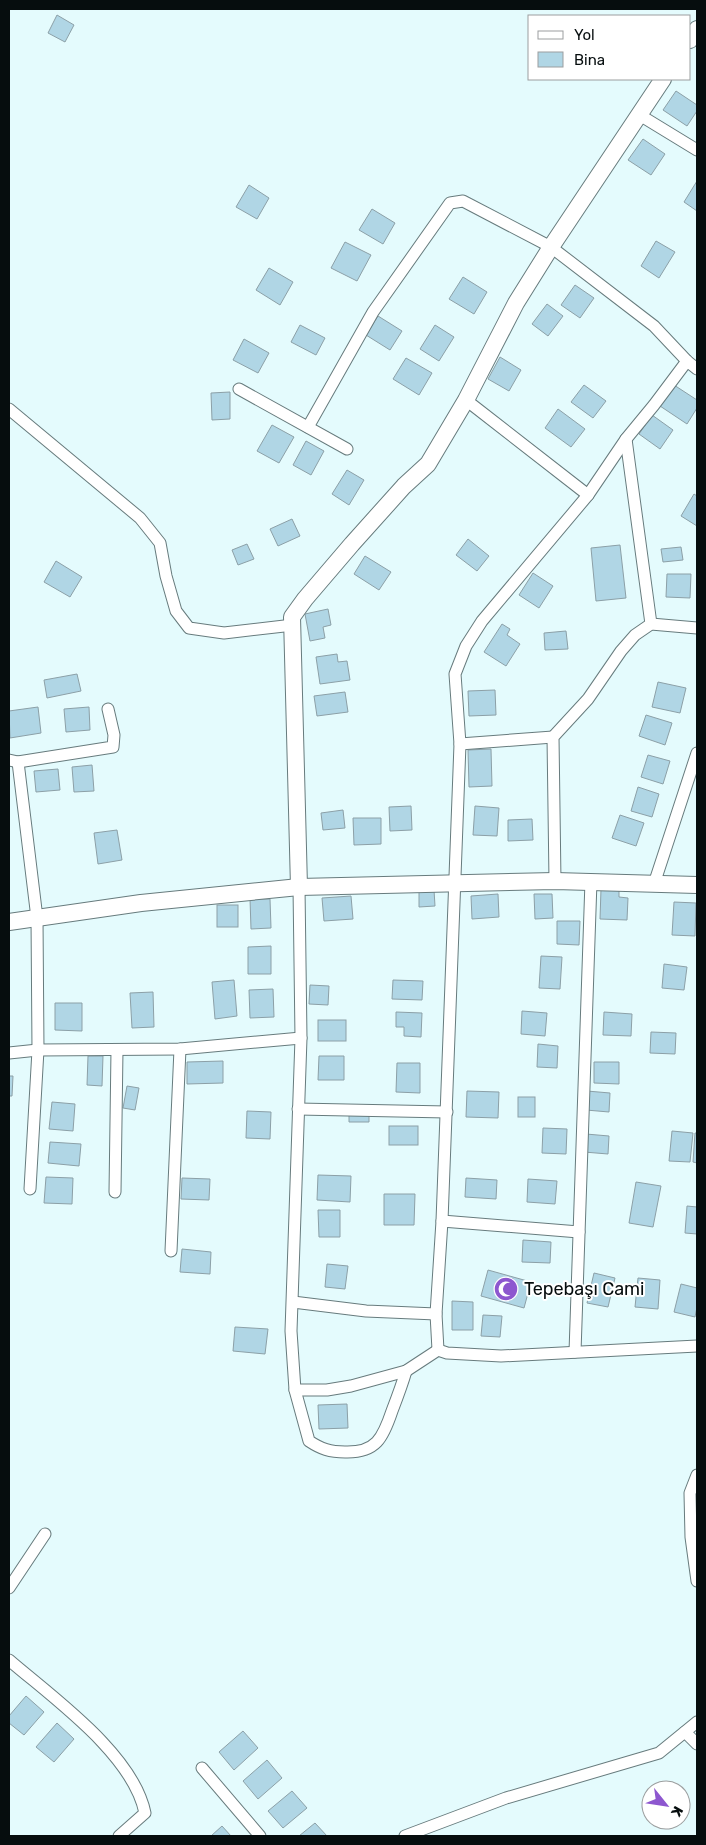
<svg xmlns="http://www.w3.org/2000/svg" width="706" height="1845" font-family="Rubik,sans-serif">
<rect width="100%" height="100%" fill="#e4fbfd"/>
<g fill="#b0d6e5" stroke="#8ca0a7">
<polygon points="57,15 74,25 65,42 48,33"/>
<polygon points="676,91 697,105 697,111 687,126 663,110"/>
<polygon points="643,139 665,154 651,175 628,160"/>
<polygon points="697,181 697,211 684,202"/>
<polygon points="249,185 269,198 257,219 236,207"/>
<polygon points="372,209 395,223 383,244 359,230"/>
<polygon points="656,241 675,252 659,278 641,266"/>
<polygon points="345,242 371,255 357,281 331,268"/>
<polygon points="269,268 293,282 280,305 256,290"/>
<polygon points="463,277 487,292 474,314 449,299"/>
<polygon points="575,285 594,298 580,318 561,305"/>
<polygon points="547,304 563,316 548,336 532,324"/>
<polygon points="378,316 402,331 390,350 366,335"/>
<polygon points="300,325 325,338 316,355 291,342"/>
<polygon points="435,325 454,337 439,361 420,349"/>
<polygon points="244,339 269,353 258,373 233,360"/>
<polygon points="500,357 521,370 509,391 488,379"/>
<polygon points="406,358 432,373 419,395 393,379"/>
<polygon points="584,385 606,401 593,418 571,402"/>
<polygon points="674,385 697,400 697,408 687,424 660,406"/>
<polygon points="230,392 230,419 212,420 211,393"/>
<polygon points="558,409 585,429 571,447 545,428"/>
<polygon points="652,415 673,430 660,449 639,434"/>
<polygon points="272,425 294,437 279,463 257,451"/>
<polygon points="306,441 324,451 311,475 293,465"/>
<polygon points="347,470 364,480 349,505 332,494"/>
<polygon points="694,494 697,496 697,526 681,516"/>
<polygon points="292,519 300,536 278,546 270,529"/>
<polygon points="468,539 489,556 477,571 456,555"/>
<polygon points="247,544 254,559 238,565 232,550"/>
<polygon points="620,545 626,598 596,601 591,548"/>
<polygon points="681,547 683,560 663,562 661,549"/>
<polygon points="365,556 391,572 379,590 354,574"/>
<polygon points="56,561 82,577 70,597 44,582"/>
<polygon points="533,573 553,586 539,608 519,595"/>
<polygon points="667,574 691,574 690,598 666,597"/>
<polygon points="328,609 331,625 323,627 325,638 310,641 305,614"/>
<polygon points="502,624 510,629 507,635 520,644 506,666 484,652"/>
<polygon points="566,631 568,649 545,650 544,633"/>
<polygon points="337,654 338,662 347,661 350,680 320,684 316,657"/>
<polygon points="77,674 81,691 47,698 44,680"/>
<polygon points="658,682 686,688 680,713 652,707"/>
<polygon points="495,690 496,715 469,716 468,691"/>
<polygon points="345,692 348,712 317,716 314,696"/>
<polygon points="38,707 41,733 10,738 9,711"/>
<polygon points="89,707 90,730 66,732 64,709"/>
<polygon points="646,715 672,723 665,745 639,736"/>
<polygon points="491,749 492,786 469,787 468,750"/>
<polygon points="648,755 670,761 663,784 641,777"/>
<polygon points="92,765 94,791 74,792 72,767"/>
<polygon points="58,769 60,790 36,792 34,771"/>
<polygon points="638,787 659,794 652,817 631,811"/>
<polygon points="411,806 412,830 390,831 389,807"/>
<polygon points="475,806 499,808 497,836 473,835"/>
<polygon points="343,810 345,828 323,830 321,813"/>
<polygon points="620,815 644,823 636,846 612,838"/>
<polygon points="353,818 381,818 381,844 354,845"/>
<polygon points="532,819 533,840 508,841 508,820"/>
<polygon points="117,830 122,860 98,864 94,833"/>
<polygon points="601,889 619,890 619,897 628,898 627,920 600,919"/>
<polygon points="434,890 435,906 419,907 419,892"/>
<polygon points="498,894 499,917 472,919 471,896"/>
<polygon points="534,894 552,894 553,918 535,919"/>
<polygon points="351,896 353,919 324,921 322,898"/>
<polygon points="250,899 270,899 271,928 251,929"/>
<polygon points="674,902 696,903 695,936 672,935"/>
<rect x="217" y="905" width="21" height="22"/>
<polygon points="557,921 580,921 579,945 557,944"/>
<polygon points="271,946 271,974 248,974 248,947"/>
<polygon points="541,956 562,957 560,989 539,988"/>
<polygon points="664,964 687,967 684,990 662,988"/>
<polygon points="234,980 237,1016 215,1019 212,982"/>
<polygon points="393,980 423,981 422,1000 392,999"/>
<polygon points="310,985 329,986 328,1005 309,1004"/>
<polygon points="273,989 274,1017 250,1018 249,990"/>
<polygon points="153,992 154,1027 132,1028 130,993"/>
<polygon points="55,1003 82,1003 82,1031 55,1030"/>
<polygon points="522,1011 547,1013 545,1036 521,1034"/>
<polygon points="396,1012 422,1013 421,1037 404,1036 404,1027 396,1027"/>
<polygon points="604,1012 632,1014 631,1036 603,1035"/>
<rect x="318" y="1020" width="28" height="21"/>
<polygon points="651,1032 676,1033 675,1054 650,1053"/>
<polygon points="538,1044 558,1046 557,1068 537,1067"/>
<polygon points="88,1056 103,1056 102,1086 87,1085"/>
<polygon points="319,1056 344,1056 344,1080 318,1080"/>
<polygon points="223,1061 223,1083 187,1084 187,1062"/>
<polygon points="594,1062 619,1062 619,1084 594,1083"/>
<polygon points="397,1063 420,1063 420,1093 396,1092"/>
<polygon points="9,1076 13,1076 12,1096 9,1096"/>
<polygon points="127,1086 139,1088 135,1110 123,1108"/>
<polygon points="467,1091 499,1092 498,1118 466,1117"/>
<polygon points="587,1091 610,1093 609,1112 586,1110"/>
<rect x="518" y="1097" width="17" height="20"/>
<polygon points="52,1102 75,1104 73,1131 49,1129"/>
<polygon points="247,1111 271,1112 270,1139 246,1138"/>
<polygon points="369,1112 369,1122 349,1122 349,1113"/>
<rect x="389" y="1126" width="29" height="19"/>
<polygon points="543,1128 567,1129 566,1154 542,1153"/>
<polygon points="672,1131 693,1133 690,1162 669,1161"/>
<polygon points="695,1133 697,1133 697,1163 693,1162"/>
<polygon points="586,1134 609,1136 608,1154 584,1152"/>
<polygon points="50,1142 81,1144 79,1166 48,1163"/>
<polygon points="318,1175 351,1176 350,1202 317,1200"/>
<polygon points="46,1177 73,1178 72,1204 44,1203"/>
<polygon points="182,1178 210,1179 209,1200 181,1199"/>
<polygon points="466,1178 497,1180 496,1199 465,1197"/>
<polygon points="528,1179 557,1181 555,1204 527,1202"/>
<polygon points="636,1182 661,1186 653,1227 629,1223"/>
<polygon points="384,1194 415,1194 414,1225 384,1225"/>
<polygon points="687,1206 697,1207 697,1234 685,1233"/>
<polygon points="318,1210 340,1210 340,1237 319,1237"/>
<polygon points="523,1240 551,1242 550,1263 522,1262"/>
<polygon points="182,1249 211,1252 210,1274 180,1272"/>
<polygon points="327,1264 348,1266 345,1289 325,1287"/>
<polygon points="488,1270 531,1282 524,1308 481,1296"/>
<polygon points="594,1273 615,1278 608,1307 587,1303"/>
<polygon points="638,1278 660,1280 658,1309 635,1307"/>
<polygon points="681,1284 697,1288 697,1307 695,1317 674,1312"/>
<polygon points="452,1301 473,1302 473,1330 452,1330"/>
<polygon points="483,1315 502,1316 500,1337 481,1336"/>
<polygon points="235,1327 268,1329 265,1354 233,1351"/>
<polygon points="347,1404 348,1428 319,1429 318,1405"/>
<polygon points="26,1696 44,1712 24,1735 9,1723 9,1716"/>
<polygon points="57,1723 74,1739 54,1762 36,1747"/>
<polygon points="243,1731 258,1748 234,1770 219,1752"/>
<polygon points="267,1760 282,1778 258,1799 243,1781"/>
<polygon points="292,1791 307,1808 283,1828 268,1811"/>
<polygon points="315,1823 327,1836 299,1836"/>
<polygon points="222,1826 231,1836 211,1836"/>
</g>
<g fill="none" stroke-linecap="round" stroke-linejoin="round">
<g stroke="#677b7d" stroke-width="13">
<g id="street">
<polyline points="638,114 697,150"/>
<polyline points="239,389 347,449"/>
<polyline points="466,400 588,495"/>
<polyline points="9,409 140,518 160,543 166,576 176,611 189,628 224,633 293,625"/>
<polyline points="308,427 373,312 450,203 463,201 551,247 654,326 687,361 697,369"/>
<polyline points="626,439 651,624"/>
<polyline points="460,744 553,737"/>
<polyline points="9,760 18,762 113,747 114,735 108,709"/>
<polyline points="18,762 37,918 38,1050 30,1189"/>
<polyline points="555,881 553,737 588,699 621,651 635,635 651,624 697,628"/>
<polyline points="654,884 697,753"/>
<path d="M299 887 301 1038 291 1331 295 1390 309 1441C321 1449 330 1452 345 1452 376 1453 383 1438 392 1411 397 1398 402 1385 406 1371"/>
<polyline points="9,1053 38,1050 180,1049 301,1038"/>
<polyline points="298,1109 447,1112"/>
<polyline points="115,1192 117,1050"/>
<polyline points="442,1221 579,1232"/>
<polyline points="171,1251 180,1049"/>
<polyline points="293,1302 366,1311 436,1314"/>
<polyline points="438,1350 436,1314 442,1221 460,744 455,674 466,646 482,621 588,495 626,439 654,405 687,361"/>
<polyline points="438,1350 447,1353 501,1356 697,1346"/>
<polyline points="575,1352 591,881"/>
<polyline points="295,1390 327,1390 351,1386 406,1371 438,1350"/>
<polyline points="697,1475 690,1493 691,1537 697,1581"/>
<polyline points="9,1588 45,1534"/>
<path d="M9 1660C53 1698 133 1754 145 1813L119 1836"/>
<polyline points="685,1732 697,1744"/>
<polyline points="202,1768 260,1836"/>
<polyline points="405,1836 506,1798 659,1753 697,1722"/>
</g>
</g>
<g stroke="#677b7d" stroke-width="18">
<g id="secondary">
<polyline points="690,40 697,29"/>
<polyline points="299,887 292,617 305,599 352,544 404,486 428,464 466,400 516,303 551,247 663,79"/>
<polyline points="9,922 141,903 299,887 555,881 697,885"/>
</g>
</g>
<use href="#street" stroke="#fff" stroke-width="11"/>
<use href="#secondary" stroke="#fff" stroke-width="16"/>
</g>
<defs>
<g id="mosque-disc" transform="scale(1.25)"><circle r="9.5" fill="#8d57cf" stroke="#fff"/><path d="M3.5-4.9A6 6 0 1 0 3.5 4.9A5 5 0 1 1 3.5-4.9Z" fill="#fff"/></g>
</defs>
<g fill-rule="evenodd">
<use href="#mosque-disc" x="506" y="1289"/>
</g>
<g text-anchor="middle" stroke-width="4" stroke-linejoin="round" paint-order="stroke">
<g font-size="18" fill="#060d0e" stroke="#fff" text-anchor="start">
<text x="524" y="1295">Tepebaşı Cami</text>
</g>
</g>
<rect width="706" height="1845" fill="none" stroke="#060d0e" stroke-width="20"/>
<rect x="528" y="15" width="162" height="65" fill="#ffffff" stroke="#9b9e9f"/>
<rect x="538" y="31" width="25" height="8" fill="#ffffff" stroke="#9b9e9f"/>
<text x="574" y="40" font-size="15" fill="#060d0e">Yol</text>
<rect x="538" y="52" width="25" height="15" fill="#b0d6e5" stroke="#9b9e9f"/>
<text x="574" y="65" font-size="15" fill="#060d0e">Bina</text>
<g transform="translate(666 1805) rotate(120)"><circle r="24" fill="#ffffff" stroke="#9b9e9f"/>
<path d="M0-4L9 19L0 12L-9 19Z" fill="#8d57cf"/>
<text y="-8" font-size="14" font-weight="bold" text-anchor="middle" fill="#060d0e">K</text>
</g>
</svg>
